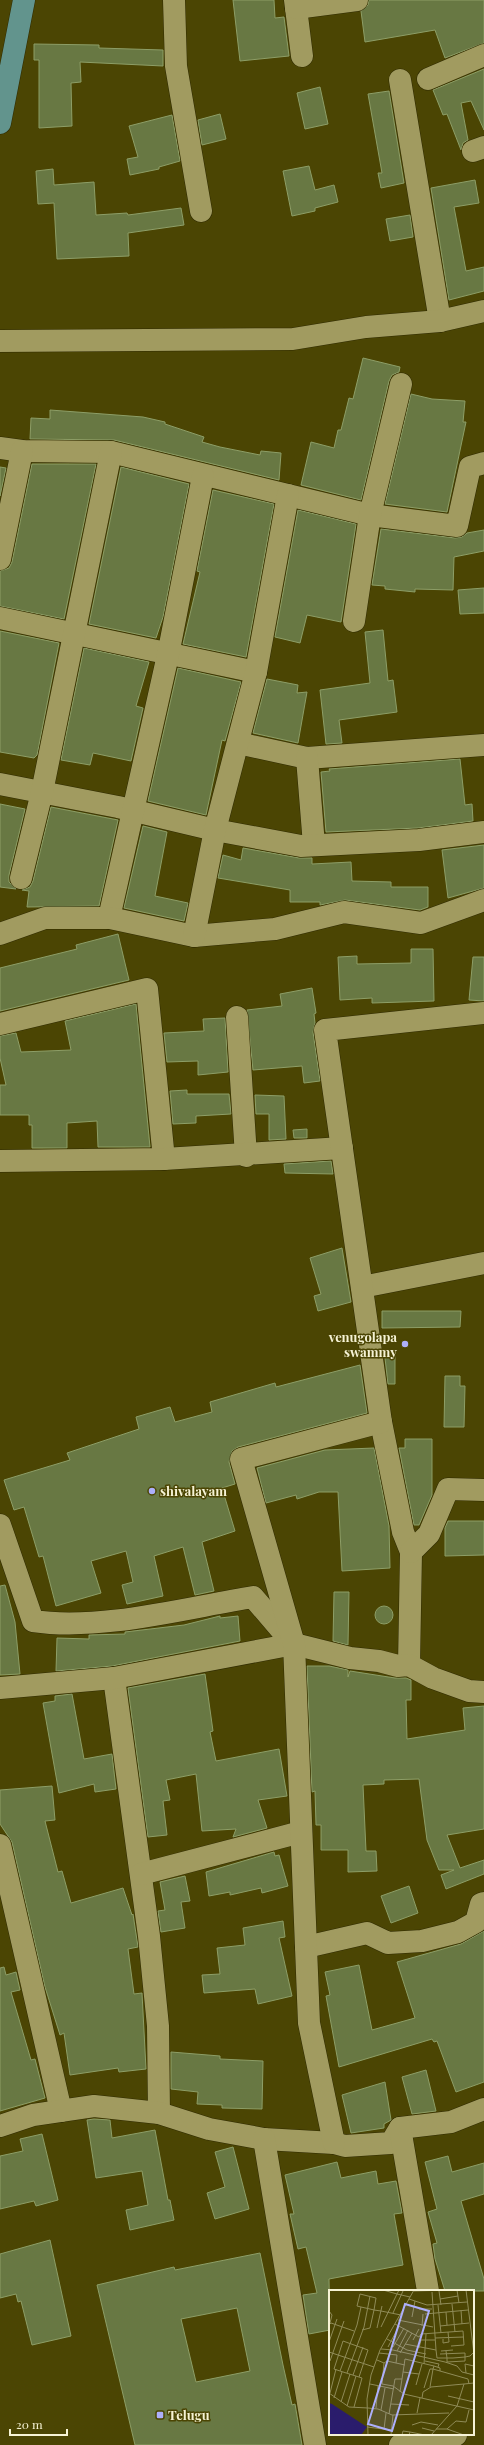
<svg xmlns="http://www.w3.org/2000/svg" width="484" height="2445" font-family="'Playfair Display',serif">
<rect width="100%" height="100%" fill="#4b4503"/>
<g fill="#687843" stroke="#8d9e67" fill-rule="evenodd">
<polygon points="233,0 274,0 275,18 284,17 289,56 240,61"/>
<polygon points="369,0 484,0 484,43 445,58 435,30 365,42 361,11 368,5"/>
<polygon points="34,44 99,45 99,48 163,50 163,66 80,62 81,82 71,83 72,126 39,128 39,60 34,60"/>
<polygon points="484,69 484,130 471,101 461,103 468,140 463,143 461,150 447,114 443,115 433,90"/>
<polygon points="320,87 328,124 305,129 297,93"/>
<polygon points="389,91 404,183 381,188 378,173 382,173 368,94"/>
<polygon points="220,114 226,139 202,145 198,120"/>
<polygon points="172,115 180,161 159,167 159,169 130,175 127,159 138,157 129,126"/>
<polygon points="309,166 315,190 334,185 338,202 315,208 315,211 292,216 283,171"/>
<polygon points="53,169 54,185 94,182 96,215 127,213 128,215 181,208 184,225 128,233 129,256 57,259 54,203 38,204 36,171"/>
<polygon points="475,180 479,203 454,207 466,271 484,267 484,291 449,300 431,188"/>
<polygon points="410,215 413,237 390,241 386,219"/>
<polygon points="363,358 400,367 399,372 392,375 389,381 361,500 301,485 311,442 334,448 338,430 341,430 349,398 353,399"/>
<polygon points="411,394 432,399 465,401 463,422 466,422 447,512 385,504"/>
<polygon points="50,410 143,417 165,422 165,424 204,437 202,442 220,447 260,455 261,451 281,453 279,480 114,440 30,439 31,418 50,419"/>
<polygon points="32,464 96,464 64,619 0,606 0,571 9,568 12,562"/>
<polygon points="0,467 6,468 0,496"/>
<polygon points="121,467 189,484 163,617 156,638 89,624"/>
<polygon points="213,490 274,504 246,657 183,644 200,572 197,571"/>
<polygon points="298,510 356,524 341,622 307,615 300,643 275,637"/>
<polygon points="381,529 455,538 462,537 467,533 484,530 484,551 454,557 453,590 415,589 415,592 385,589 385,586 372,585"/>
<polygon points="484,588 484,613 460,614 458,590"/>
<polygon points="383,630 388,681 393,680 397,712 339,720 342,743 326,744 320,690 370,683 365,632"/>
<polygon points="0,631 59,643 37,755 34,758 0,752"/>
<polygon points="84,648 149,662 136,706 143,708 131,761 93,753 90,765 61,760"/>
<polygon points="178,668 241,682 225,741 222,740 206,815 148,801"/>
<polygon points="267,679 298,685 297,693 307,692 298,743 253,733"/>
<polygon points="460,759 465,805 472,804 473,821 418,828 326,832 321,772 330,771 329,769"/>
<polygon points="0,804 25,809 9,875 9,882 16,889 0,887"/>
<polygon points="51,807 118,820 99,906 27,907 29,891 22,890 30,887 33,881"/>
<polygon points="143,826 167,832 155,896 188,903 184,921 124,908"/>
<polygon points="484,845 484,888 448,898 442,850"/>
<polygon points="243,848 299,858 312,858 312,864 351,862 352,881 391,882 391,887 428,887 428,907 420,910 345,900 320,905 320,902 290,902 290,890 218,878 223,855 241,860"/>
<polygon points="118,934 129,980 0,1011 0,968 77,949 76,945"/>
<polygon points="411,949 433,949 434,1001 372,1003 372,998 340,1000 338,957 357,956 357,964 411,963"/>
<polygon points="473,957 484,957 484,1001 469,1000"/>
<polygon points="312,988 316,1013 314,1014 315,1023 313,1032 320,1081 304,1083 302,1066 253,1070 247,1010 282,1006 280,994"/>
<polygon points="136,1004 150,1147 98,1147 97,1121 67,1123 67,1148 32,1148 32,1125 29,1125 29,1115 0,1115 0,1085 6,1085 0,1058 0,1036 16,1033 21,1052 71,1050 65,1021"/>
<polygon points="225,1018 228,1072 198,1075 198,1061 167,1062 164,1033 204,1031 203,1019"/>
<polygon points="187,1090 187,1094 229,1094 231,1114 196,1116 196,1123 173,1124 170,1091"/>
<polygon points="255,1095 284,1096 286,1139 269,1140 269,1114 256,1114"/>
<polygon points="307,1129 307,1138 294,1138 293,1130"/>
<polygon points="331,1161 333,1174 285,1173 284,1164"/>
<polygon points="342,1248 351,1302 318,1311 314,1296 321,1294 310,1258"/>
<polygon points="382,1311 461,1311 460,1327 382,1328"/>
<polygon points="395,1355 395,1384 388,1384 385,1358"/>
<polygon points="360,1365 367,1413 238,1447 232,1451 229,1462 235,1484 222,1488 235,1531 202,1542 214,1591 195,1595 183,1547 154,1556 163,1596 127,1604 122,1585 133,1582 126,1551 91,1561 101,1593 56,1606 43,1556 39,1557 24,1507 14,1510 4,1480 70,1460 67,1453 139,1429 136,1417 170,1407 175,1422 212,1412 210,1402 275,1383 276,1387"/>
<polygon points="445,1376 460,1376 460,1386 465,1386 464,1427 444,1427"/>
<polygon points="405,1439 432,1439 432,1495 419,1525 414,1525 399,1448 405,1448"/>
<polygon points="374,1448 389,1526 390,1568 342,1571 338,1492 319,1492 297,1499 296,1495 266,1503 257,1468 325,1450"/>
<polygon points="448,1521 484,1521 484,1555 445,1556 445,1528"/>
<polygon points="5,1585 15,1622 20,1674 0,1675 0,1586"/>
<polygon points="334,1592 349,1592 348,1645 333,1641"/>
<circle cx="384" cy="1615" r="9"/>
<polygon points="220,1616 220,1618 238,1616 240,1641 112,1666 56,1671 57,1638 89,1639 89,1635 125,1634 125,1632 184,1625"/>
<polygon points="307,1666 329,1666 348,1670 348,1677 350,1671 395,1678 406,1678 411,1680 411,1700 406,1700 407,1739 465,1730 463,1708 484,1706 484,1829 447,1835 460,1868 484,1860 484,1874 446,1889 441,1875 454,1870 439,1870 427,1840 419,1779 384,1780 384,1784 363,1785 366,1851 376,1851 377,1871 348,1872 348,1850 321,1850 321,1825 316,1825 315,1791 312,1792"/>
<polygon points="205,1674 213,1731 210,1732 216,1761 279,1749 287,1796 258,1800 267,1828 233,1837 236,1829 202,1831 196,1774 166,1780 170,1800 163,1801 167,1835 148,1837 128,1688"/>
<polygon points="72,1694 84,1759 112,1754 116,1789 95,1792 94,1784 59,1793 43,1703 55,1701 55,1696"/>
<polygon points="52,1786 55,1820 45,1821 58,1872 62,1871 71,1903 123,1888 132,1915 133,1914 138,1947 128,1949 134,1994 142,1993 146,2069 119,2072 118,2068 70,2075 64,2033 60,2035 45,1987 12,1842 0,1824 0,1790"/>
<polygon points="274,1852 275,1856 279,1855 288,1886 262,1893 261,1888 230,1895 230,1892 209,1896 206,1872"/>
<polygon points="185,1876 190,1901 181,1902 185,1928 161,1932 158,1911 165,1910 160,1882"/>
<polygon points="409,1886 418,1913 391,1923 381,1896"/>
<polygon points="283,1921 285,1937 279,1938 292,1996 258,2004 255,1989 204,1993 202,1975 220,1974 217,1948 245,1945 243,1928"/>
<polygon points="484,1931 484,2082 456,2092 437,2041 434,2042 432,2039 339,2067 326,1996 330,1995 325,1972 359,1965 372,2030 415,2018 397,1962 461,1944"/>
<polygon points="4,1967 6,1975 16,1972 20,1990 11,1992 31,2060 35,2059 45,2098 0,2111 0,1968"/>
<polygon points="171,2052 220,2056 220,2059 263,2061 262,2109 222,2108 222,2105 197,2104 198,2092 171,2089"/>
<polygon points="426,2070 436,2111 412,2114 402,2077"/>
<polygon points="385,2082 391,2120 384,2124 384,2128 351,2133 342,2095"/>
<polygon points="94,2119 110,2120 112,2138 155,2130 168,2200 170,2200 174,2220 130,2230 126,2210 148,2205 142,2171 96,2178 87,2120"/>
<polygon points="42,2134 58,2200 36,2206 34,2201 0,2209 0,2156 23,2151 20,2139"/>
<polygon points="233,2147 249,2209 215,2219 207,2193 225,2187 215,2152"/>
<polygon points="448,2156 452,2172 484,2163 484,2194 461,2201 484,2279 484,2291 445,2291 435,2259 433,2244 437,2243 428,2212 437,2209 425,2162"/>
<polygon points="337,2162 341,2178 376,2171 378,2184 396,2181 402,2213 394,2214 403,2265 329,2279 330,2330 309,2334 303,2295 317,2293 306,2247 298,2249 290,2214 294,2214 285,2175"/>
<polygon points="50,2240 71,2336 32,2345 21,2301 18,2302 16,2294 0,2298 0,2254"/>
<path d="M260 2253 283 2365 292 2405 295 2404 302 2445H135L97 2285 174 2267 175 2270ZM237 2308 250 2371 196 2382 181 2319Z"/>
</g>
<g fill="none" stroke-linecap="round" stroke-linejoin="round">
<g stroke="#302b00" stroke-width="23">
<g id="minor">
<polyline points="174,0 176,66 201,211"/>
<polyline points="295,0 302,56"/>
<polyline points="296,8 357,0"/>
<polyline points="428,79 484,55"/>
<polyline points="400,80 440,321"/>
<polyline points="473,151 484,147"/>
<polyline points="0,341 293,339 366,327 440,321 484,311"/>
<polyline points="0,448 22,451 111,452 370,515 457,526 470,467 484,463"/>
<polyline points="0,559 22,451"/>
<polyline points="0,618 256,672"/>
<polyline points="354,621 370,515 401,384"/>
<polyline points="238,743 307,758 484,745"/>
<polyline points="307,758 314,845"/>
<polyline points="0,784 118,807 215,830 301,846 419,840 484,832"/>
<polyline points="21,878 42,792 111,452"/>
<polyline points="109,918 168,655 203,476"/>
<polyline points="0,934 45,918 110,918 194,936 275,929 344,912 421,923 484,900"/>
<polyline points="194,936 215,830 256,672 288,495"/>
<polyline points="237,1017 246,1156"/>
<polyline points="0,1024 147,989 164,1159"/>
<polyline points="0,1161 164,1159 342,1148"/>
<polyline points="362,1287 484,1263"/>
<polyline points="381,1422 403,1532 411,1552 409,1665"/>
<path d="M0 1525 33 1621C101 1631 185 1608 253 1597L289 1639"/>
<polyline points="411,1552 429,1534 448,1489 484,1490"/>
<polyline points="114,1678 149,1936 158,2026 159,2113"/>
<polyline points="0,1688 114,1678 294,1644 350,1658 379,1661 398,1666 409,1665 433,1678 469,1691 484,1692"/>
<polyline points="0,1845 61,2111"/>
<polyline points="141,1874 301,1832"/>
<polyline points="306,1947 367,1933 388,1943 422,1941 458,1932 476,1922 481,1904 484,1903"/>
<polyline points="0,2126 33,2115 94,2106 159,2113 209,2129 264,2139 334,2143 345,2146 391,2143 400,2128 451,2122 484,2109"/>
<polyline points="400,2128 428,2291"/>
<polyline points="264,2139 315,2445"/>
<polyline points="334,2143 309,2023 294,1644 241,1459 381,1422 325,1030 484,1013"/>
<polyline points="400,2445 456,2435"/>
</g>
</g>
<g stroke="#302b00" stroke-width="23">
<polyline id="major" points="0,123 24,0"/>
</g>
<use href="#minor" stroke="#a19b60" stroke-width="22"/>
<use href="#major" stroke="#62948d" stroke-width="22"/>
</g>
<g fill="#adaffb" stroke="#4b4503" stroke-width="1.5">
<circle cx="405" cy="1344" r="4"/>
<circle cx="152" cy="1491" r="4"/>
<rect x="156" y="2411" width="8" height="8" rx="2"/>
</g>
<g text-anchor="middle" stroke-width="3" stroke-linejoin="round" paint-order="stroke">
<g font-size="13" font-weight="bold" fill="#f6f3d5" stroke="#4b4503" text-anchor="start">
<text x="397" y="1342" text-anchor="end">venugolapa<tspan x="397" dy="15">swammy</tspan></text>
<text x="160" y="1496">shivalayam</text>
<text x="168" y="2420">Telugu</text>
</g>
</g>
<g transform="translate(329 2290)">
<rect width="145" height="145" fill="#4b4503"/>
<path d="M0 113 3 114 38 137 32 145H0Z" fill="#2a1c6c"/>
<path fill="none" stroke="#8f8b57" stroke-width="1" d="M54 0 68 4 70 0M128 0 130 13M137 0 145 64M85 1 120 0M110 1 112 15M103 2 107 60M80 9 98 15 138 12M111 9 129 6M123 14 126 42M109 15 112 43M90 19H103M132 20 133 34M0 21 3 25 1 33M117 22 118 35M64 23 74 1M96 24 139 20M83 27 86 11M69 30 104 37M66 34 90 47 92 44 134 41 135 55 122 56M0 35 2 33 25 41M93 36 94 24M111 36 140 33M52 37 68 4 81 7M48 38 53 16M33 40 41 38 45 20 47 8 31 4 28 16 32 17 41 19 45 20 52 21 72 25M106 48 135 47M58 49 78 60 97 64M114 49V53L120 52 119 42M84 50 90 39M0 52 8 29M76 54 107 60 108 68H124L136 67V71L118 72V68L117 61M59 57 70 36M64 57 75 38M90 58 92 50H106M52 59 64 60 116 72 128 76 133 82 145 85M68 61 79 40M112 61 124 60M0 62 45 77M50 63 68 65 67 73M71 63 83 43M111 64 136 63V67L141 66 144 63M48 70 55 73 53 94 64 96 75 104 145 120M1 71 15 31M96 71 110 74 109 77M55 73 58 71 76 75M95 74 97 44M11 81 28 35 32 17M111 81 139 89 140 94M74 82 90 84M18 83 35 37 41 6M137 83 136 74 145 76M24 85 34 57M41 94 65 99M87 95 93 74M101 97 104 79 111 81V78L105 76M71 102 73 89M0 103 20 117 39 118M1 103 7 79M119 106 145 112M5 108 13 82M93 108 94 102 102 97 135 94M12 112 21 84M62 114 80 115M18 116 27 86M25 117 33 88 11 81 5 79 14 51 39 60 30 87M39 118 49 119 63 125 120 123M47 118 49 96M52 120 56 98M88 123 91 108M60 124 66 89H73L76 69 105 76 104 79H101L95 98M83 135 92 132 109 135M38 137 62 140M93 138 105 141M55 139 57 123M107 139H118L135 145M118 139 127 131 137 132 140 120M81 142 96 145M39 145 38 109 42 85 51 60 85 0M62 145 64 125M73 145 74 141 81 142 80 145M102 145 128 116 135 94 145 93"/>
<path fill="#adaffb" fill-opacity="0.15" stroke="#adaffb" stroke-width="2" d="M76 14 100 21 63 141 39 134Z"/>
<rect width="145" height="145" fill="none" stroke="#f6f3d5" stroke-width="2"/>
</g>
<path d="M10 2429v6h57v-6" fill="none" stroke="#f6f3d5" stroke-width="2"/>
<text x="16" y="2429" font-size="12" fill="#f6f3d5" stroke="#4b4503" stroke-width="3" paint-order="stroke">20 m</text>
</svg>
